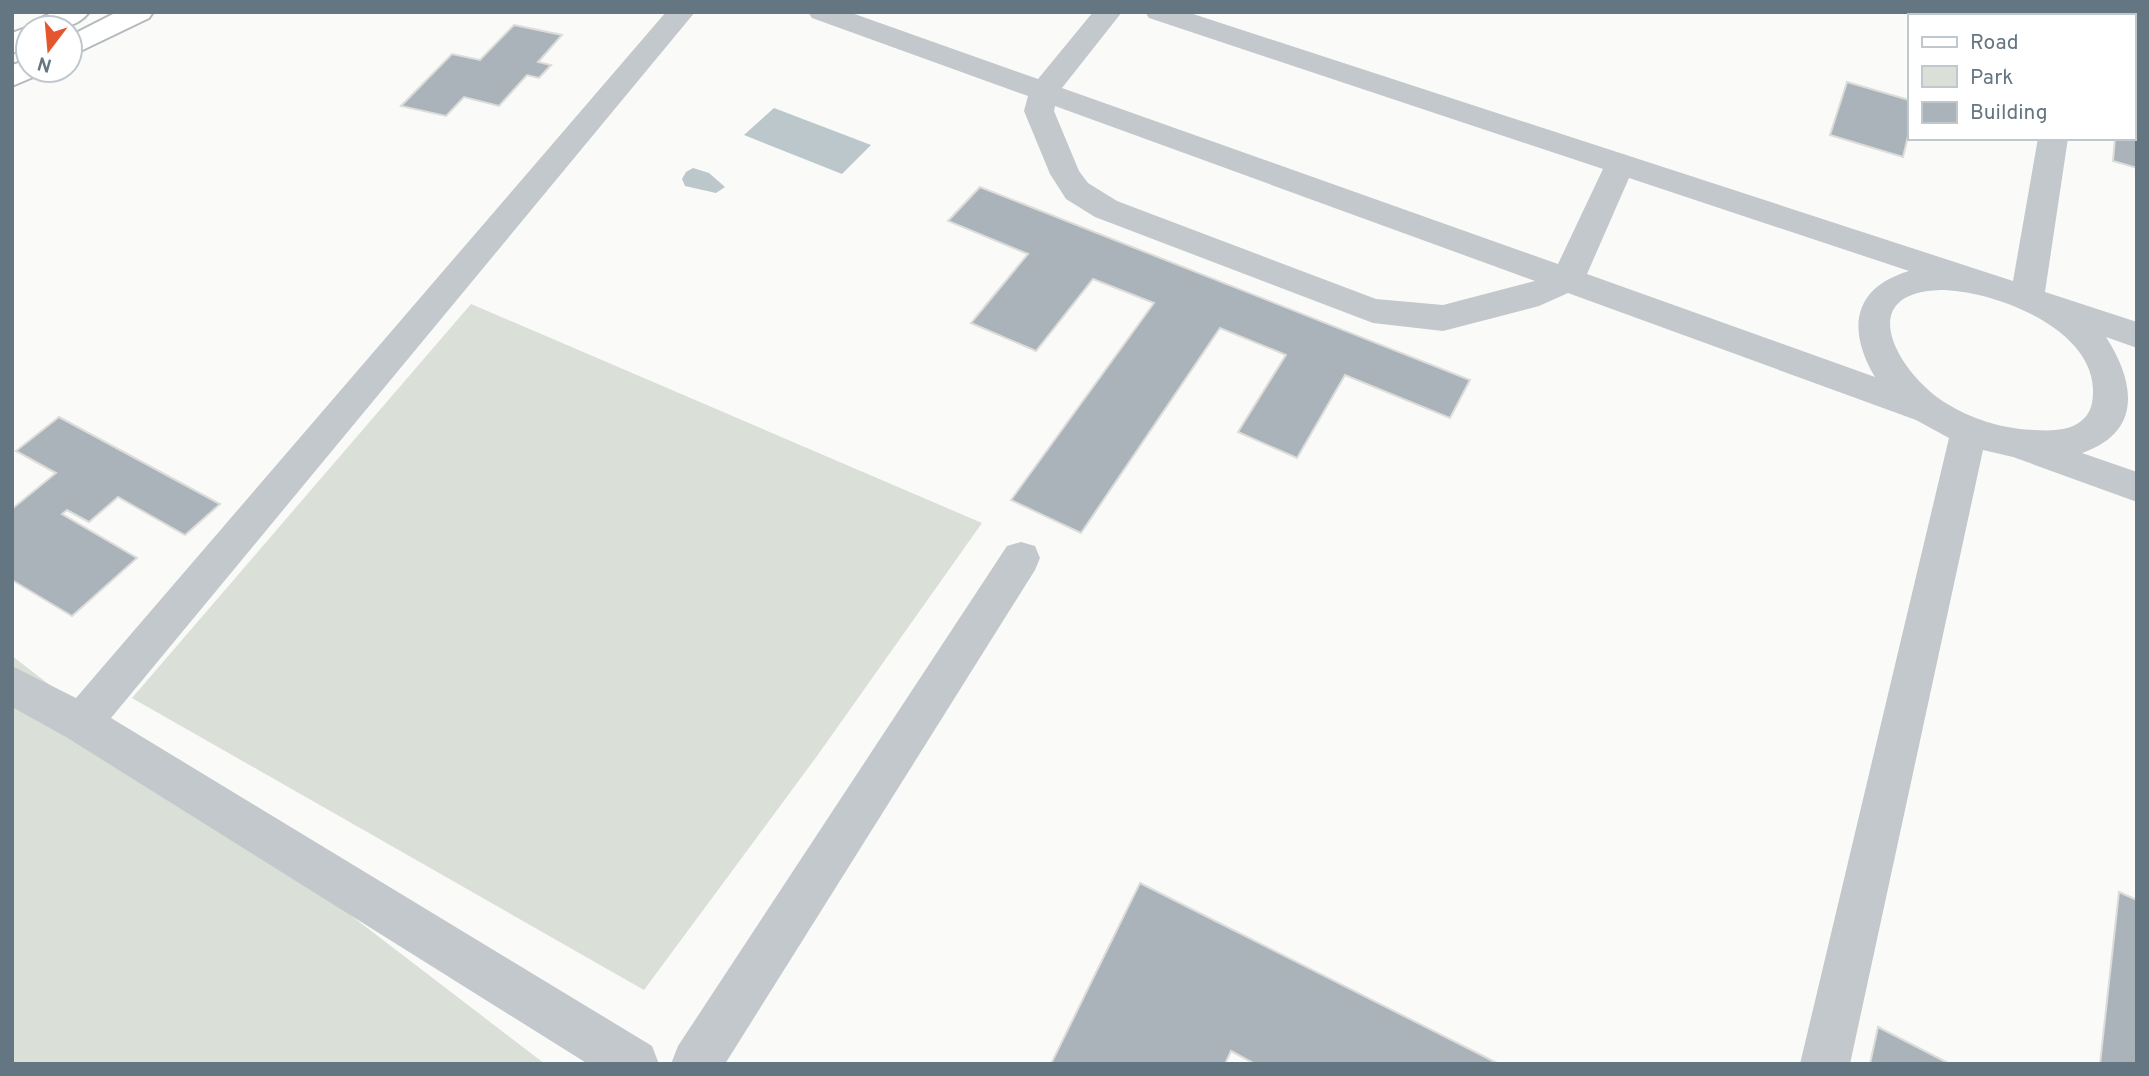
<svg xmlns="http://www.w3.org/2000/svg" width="2149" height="1076" font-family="Overpass,sans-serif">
<rect width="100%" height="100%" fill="#fafaf8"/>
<g fill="#dadfd7">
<polygon points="471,304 982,523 817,756 644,990 132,698"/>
<polygon points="12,656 545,1064 12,1064"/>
</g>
<g fill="#bbc7cb">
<polygon points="774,108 871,145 842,174 744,135"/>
<polygon points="693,168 709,173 725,187 716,193 685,186 682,179 686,172"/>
</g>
<g fill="#aab3b9" stroke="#dcdcda" stroke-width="2">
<polygon points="514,25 562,35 538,62 551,65 539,78 527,75 499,106 464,97 446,116 401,106 452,54 480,60"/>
<polygon points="2133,64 2137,65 2137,168 2113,161 2115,138 2133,138"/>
<polygon points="1847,82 1909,100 1909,132 1903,157 1830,135"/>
<polygon points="980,187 1470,380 1450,418 1345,375 1297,458 1238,432 1286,355 1220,328 1081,533 1011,500 1154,303 1093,279 1036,351 971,323 1028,254 948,221"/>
<polygon points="59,417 220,504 185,535 118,497 89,522 67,510 62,514 137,558 72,616 12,580 12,509 56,473 16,451"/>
<polygon points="1140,883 1499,1064 1255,1064 1231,1051 1225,1064 1051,1064"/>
<polygon points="2119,892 2137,900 2137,1064 2100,1064"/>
<polygon points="1878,1027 1950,1064 1870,1064"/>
</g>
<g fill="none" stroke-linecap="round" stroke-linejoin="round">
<g stroke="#b5babe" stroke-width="4">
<g id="major">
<path d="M53 12H89C75 31 51 28 30 28L34 22Z"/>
<polygon points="117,12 153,12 149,18 70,56 70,36"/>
<polygon points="28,27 28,47 12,53 12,33"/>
<polygon points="28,60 28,70 42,70 38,75 12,86 12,65"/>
</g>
</g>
<g fill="#c3c8cc" fill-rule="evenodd">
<polygon points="666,12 695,12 111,718 652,1046 659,1064 588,1064 66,737 12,707 12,666 76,698"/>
<path d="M808 12H849L1038 79 1093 12H1122L1062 88 1558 264 1603 169 1149 18 1145 12H1187L2013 281 2038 138H2068L2045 292 2137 322V348L2106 337C2135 382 2143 432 2082 453L2137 472V502L2013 457 1983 450 1850 1064H1800L1949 438 1916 420 1568 293 1539 306 1443 331 1373 323 1095 217 1066 199 1050 174 1024 111 1028 96 812 18ZM1055 106 1535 281 1443 305 1376 299 1117 201 1088 183 1079 171 1054 111ZM1629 178 1909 271C1852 288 1847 330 1875 377L1587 274ZM1940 290C1992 290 2091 327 2093 389 2093 402 2092 413 2080 422 2068 431 2049 431 2034 430 2002 429 1971 419 1944 402 1898 372 1852 293 1940 290Z"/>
<rect x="2058" y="12" width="28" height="4"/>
<polygon points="1021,542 1035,546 1040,558 1035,570 725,1064 671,1064 678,1046 1007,546"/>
</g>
<use href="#major" fill="#fff" fill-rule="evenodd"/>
</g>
<rect width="2149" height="1076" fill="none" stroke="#657683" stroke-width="28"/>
<rect x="1908" y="14" width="228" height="126" fill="#ffffff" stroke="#c1c8cd" stroke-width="2"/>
<rect x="1922" y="37" width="35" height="10" fill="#ffffff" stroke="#c1c8cd" stroke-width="2"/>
<text x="1970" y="49" font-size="21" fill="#657683">Road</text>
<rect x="1922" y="66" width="35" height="21" fill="#dadfd7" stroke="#c1c8cd" stroke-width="2"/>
<text x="1970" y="84" font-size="21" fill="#657683">Park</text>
<rect x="1922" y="102" width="35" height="21" fill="#aab3b9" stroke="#c1c8cd" stroke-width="2"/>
<text x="1970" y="119" font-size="21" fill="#657683">Building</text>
<g transform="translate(49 49) rotate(196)"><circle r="33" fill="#ffffff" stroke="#c1c8cd" stroke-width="2"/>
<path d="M0-5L12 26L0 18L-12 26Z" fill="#e4572e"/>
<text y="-10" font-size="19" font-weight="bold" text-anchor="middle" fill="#657683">N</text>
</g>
</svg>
